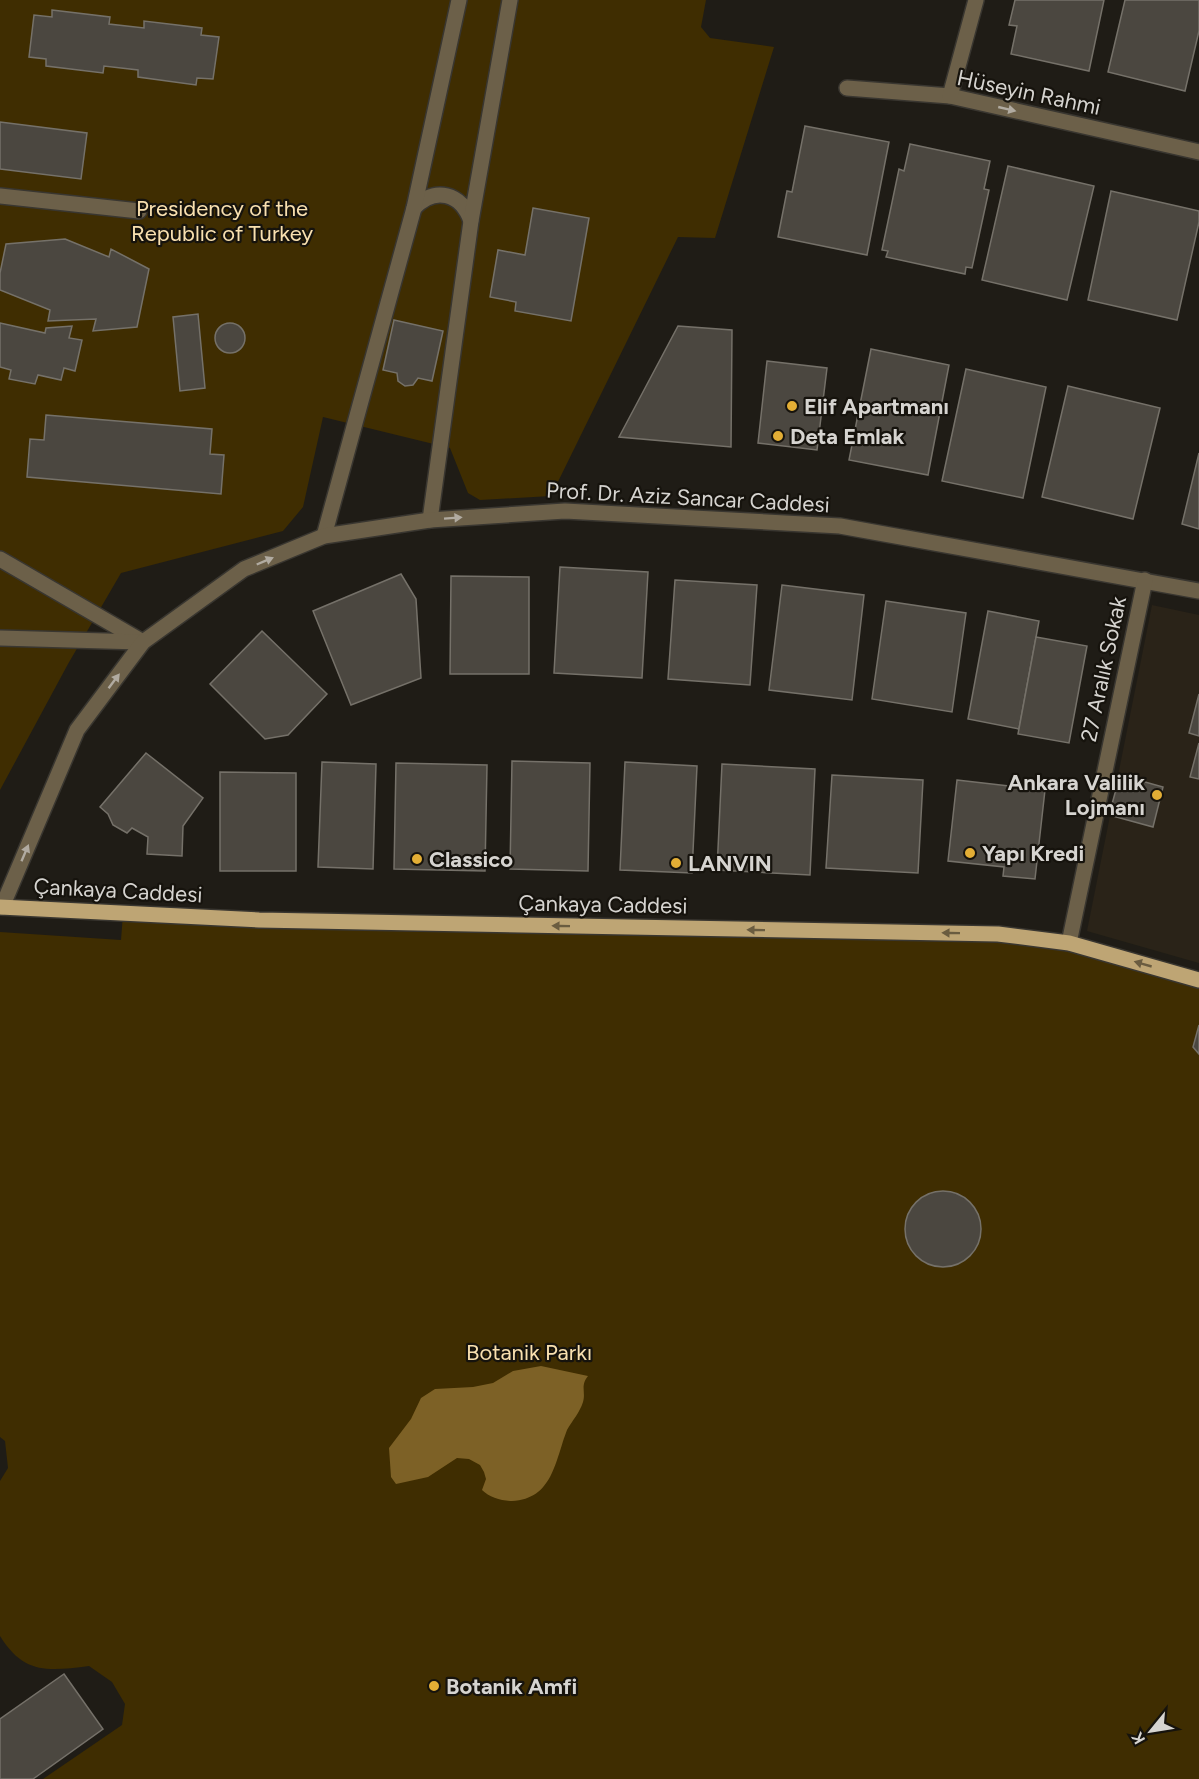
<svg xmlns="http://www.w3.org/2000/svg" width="1199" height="1779" font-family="Figtree,sans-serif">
<rect width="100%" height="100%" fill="#1f1c16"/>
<polygon fill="#2a2318" points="1152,605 1199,615 1199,963 1087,931"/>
<g fill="#3f2d01">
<polygon points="0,0 706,0 701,27 710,38 774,47 715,238 678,237 551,496 480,500 468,493 450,448 323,417 303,507 283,531 121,573 68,664 0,790"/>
<path d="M123 914 998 934 1199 980V1025L1193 1047 1199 1054V1779H43L122 1725 125 1704 112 1682 89 1666C49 1671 24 1675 0 1636V1481L8 1468 5 1441 0 1437V932L121 940Z"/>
</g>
<path fill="#7d6126" d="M541 1366 588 1376C580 1386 586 1392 583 1402 580 1412 572 1421 567 1430 555 1461 553 1499 512 1501 501 1501 489 1497 482 1490L486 1479 484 1472 480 1465 469 1459 457 1458 428 1477 396 1484 391 1477 389 1448 411 1419 421 1398 435 1389 473 1387 493 1383 513 1371Z"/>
<g fill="#4b4740" stroke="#757169" stroke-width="1.5">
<polygon points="1015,0 1104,0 1089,71 1011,54 1017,26 1009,25"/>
<polygon points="1125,0 1199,0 1199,31 1185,91 1108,72"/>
<polygon points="52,10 110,17 109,24 144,28 144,21 202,28 201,35 219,37 213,79 197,78 196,85 138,77 138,70 104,66 103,73 46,66 46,59 29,57 34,15 52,17"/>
<polygon points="0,122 87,133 81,179 0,169"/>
<polygon points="805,126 889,142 867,255 778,237 787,191 792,192"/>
<polygon points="910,144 990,161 984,189 989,190 972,268 966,267 965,274 886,257 888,251 882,250 899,169 904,171"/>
<polygon points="1008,166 1094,186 1067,300 982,280"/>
<polygon points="1111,191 1199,211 1199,222 1177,320 1088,300"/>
<polygon points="533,208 589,218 571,321 515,311 516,302 490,297 498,250 525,255"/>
<polygon points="65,239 109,257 111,249 149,269 137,327 93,331 96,319 48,321 50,310 0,290 0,273 6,244"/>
<polygon points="198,314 205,388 180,391 173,317"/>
<polygon points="394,320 443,331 432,381 418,378 413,385 405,386 398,381 397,373 383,370"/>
<circle cx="230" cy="338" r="15"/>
<polygon points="0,323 45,333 46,328 72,326 69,338 82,340 75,371 64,368 61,380 38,375 35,384 9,379 11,370 0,367"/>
<polygon points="678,326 732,330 731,447 619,437"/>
<polygon points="871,349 949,365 928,475 849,460"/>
<polygon points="767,361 827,368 817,450 758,443"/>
<polygon points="966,369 1046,387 1023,498 942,481"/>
<polygon points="1068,386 1160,408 1133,519 1042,497"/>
<polygon points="46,415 212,429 210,454 224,455 221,494 27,477 30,439 44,440"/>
<polygon points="1199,453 1199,529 1182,524"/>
<polygon points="560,567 648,572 642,678 554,673"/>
<polygon points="401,574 416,599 421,678 351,705 313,611"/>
<polygon points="451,576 529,577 529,674 450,674"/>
<polygon points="675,580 757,585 750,685 668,679"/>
<polygon points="782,585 864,595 852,700 769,690"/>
<polygon points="886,601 966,613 952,712 872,699"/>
<polygon points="988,611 1039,621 1019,729 968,719"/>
<polygon points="262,631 327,694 288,735 265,739 210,684"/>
<polygon points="1036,637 1087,646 1069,743 1018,734"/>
<polygon points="1199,694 1199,736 1189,733"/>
<polygon points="1199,743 1199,779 1190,777"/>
<polygon points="146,753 203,798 183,826 182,856 147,854 148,837 132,828 127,833 113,825 108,814 100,807"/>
<polygon points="512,761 590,763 588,871 510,869"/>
<polygon points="322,762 376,764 373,869 318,867"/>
<polygon points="625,762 697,766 692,873 620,870"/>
<polygon points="396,763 487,765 485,871 394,869"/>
<polygon points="722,764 815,769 810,875 717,870"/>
<polygon points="220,772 296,773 296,871 220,871"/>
<polygon points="832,775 923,780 918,873 826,868"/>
<polygon points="1120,775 1163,787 1153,827 1109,815"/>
<polygon points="957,780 1045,790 1035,879 1003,876 1004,867 948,861"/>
<polygon points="1199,1025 1199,1054 1193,1047"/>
<circle cx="943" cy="1229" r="38"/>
<polygon points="64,1674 103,1729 33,1779 0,1779 0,1719"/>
</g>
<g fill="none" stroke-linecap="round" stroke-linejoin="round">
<g stroke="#393630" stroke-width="18">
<g id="minor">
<polyline points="847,88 950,96 1199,152"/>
<polyline points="950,96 976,0"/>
<polyline points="0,196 139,211"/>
<path d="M414 208C435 186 461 193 471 221"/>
<polyline points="430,520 471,221 510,0"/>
<polyline points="324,536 414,208 459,0"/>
<polyline points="0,559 143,642"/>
<polyline points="0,638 140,642"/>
<polyline points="2,907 77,730 143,642 244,569 324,536 430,520 565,511 840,526 1199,591"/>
<polyline points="1069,943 1145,580"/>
</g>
</g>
<g stroke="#393630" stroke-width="18">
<polyline id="major" points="0,907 259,920 998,934 1069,943 1199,980"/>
</g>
<use href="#minor" stroke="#6c6049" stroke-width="15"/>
<use href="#major" stroke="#bea574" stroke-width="15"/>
</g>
<defs><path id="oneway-solid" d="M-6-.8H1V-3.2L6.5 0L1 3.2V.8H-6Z" transform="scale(1.5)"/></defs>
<g fill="#b1aba1">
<use href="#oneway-solid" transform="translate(1007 109) rotate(13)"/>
<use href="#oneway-solid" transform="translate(453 518) rotate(-4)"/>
<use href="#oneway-solid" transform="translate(265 561) rotate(-23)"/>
<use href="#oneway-solid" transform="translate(114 681) rotate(-53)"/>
<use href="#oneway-solid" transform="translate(25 853) rotate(-67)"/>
</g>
<g fill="#6a5c40">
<use href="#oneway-solid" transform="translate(561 926) rotate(-179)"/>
<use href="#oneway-solid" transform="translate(756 930) rotate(-179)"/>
<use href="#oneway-solid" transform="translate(951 933) rotate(-179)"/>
<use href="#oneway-solid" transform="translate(1143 964) rotate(-164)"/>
</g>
<g fill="#e3ae35" stroke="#16130d" stroke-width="2">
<circle cx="792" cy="406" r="6"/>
<circle cx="778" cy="436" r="6"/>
<circle cx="1157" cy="795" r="6"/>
<circle cx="970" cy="853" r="6"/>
<circle cx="417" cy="859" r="6"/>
<circle cx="676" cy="863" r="6"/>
<circle cx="434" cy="1686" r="6"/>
</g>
<g text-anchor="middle" stroke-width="4.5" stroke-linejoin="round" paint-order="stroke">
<g font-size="22" fill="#d6d4d0" stroke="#16130d">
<text transform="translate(1029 92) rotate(12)" y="8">Hüseyin Rahmi</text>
<text transform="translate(688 497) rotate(3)" y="8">Prof. Dr. Aziz Sancar Caddesi</text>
<text transform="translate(1103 669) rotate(-78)" y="8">27 Aralık Sokak</text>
<text transform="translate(118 890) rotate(3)" y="8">Çankaya Caddesi</text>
<text transform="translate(603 904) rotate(1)" y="8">Çankaya Caddesi</text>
</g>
<g font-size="22" fill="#f9e0af" stroke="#16130d">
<text x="222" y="216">Presidency of the<tspan x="222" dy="25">Republic of Turkey</tspan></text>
<text x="529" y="1360">Botanik Parkı</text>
</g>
<g font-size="22" font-weight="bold" fill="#d6d4d0" stroke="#16130d" text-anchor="start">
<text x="804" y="414">Elif Apartmanı</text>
<text x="790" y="444">Deta Emlak</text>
<text x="1145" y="790" text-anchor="end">Ankara Valilik<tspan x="1145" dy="25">Lojmanı</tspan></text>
<text x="982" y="861">Yapı Kredi</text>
<text x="429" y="867">Classico</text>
<text x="688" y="871">LANVIN</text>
<text x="446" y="1694">Botanik Amfi</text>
</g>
</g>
<g transform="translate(1151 1731) rotate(240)" stroke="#16130d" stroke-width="4.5" paint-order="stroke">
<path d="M0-4.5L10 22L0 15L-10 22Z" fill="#d6d4d0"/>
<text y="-9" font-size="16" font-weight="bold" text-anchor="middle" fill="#d6d4d0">K</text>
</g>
</svg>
